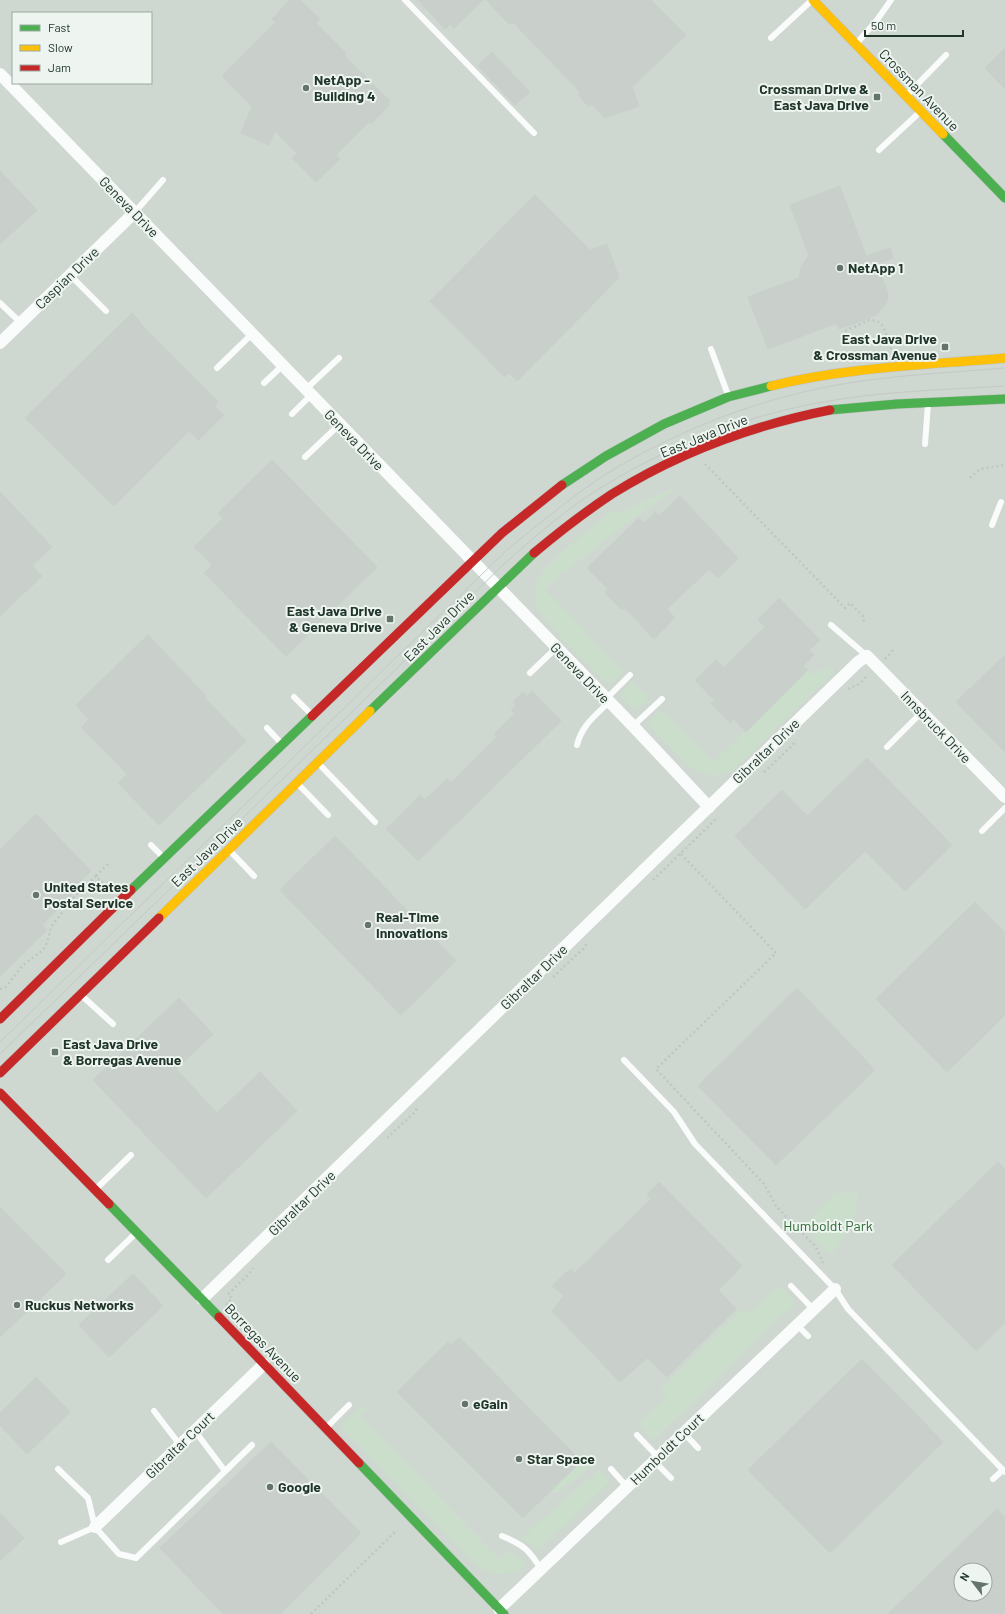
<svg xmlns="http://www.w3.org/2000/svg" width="1005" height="1614" font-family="Barlow,sans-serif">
<rect width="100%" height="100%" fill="#e0e6e2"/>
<path fill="#cfd7d1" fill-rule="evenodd" d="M0 0H1005V1614H0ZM13 13H151V83H13ZM961 1570H985V1594H961Z"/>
<g fill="#cbdecb">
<path d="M682 484 613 533 565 572 562 571 545 590 623 671 614 681 607 683C589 664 540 622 534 599L537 598 536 589H534C539 565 595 526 615 509L619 513Z"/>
<polygon points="827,667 834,672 734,770 712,776 692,769 647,724 660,710 713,763 808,670 812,675"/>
<polygon points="632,682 648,697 648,700 635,711 621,696 623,691"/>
<polygon points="836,1193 858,1193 854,1220 832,1254 819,1244 804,1225"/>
<polygon points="780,1285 796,1302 653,1440 638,1424 667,1396 661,1389 743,1309 745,1309 751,1314"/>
<path d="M361 1407 365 1409 360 1416 499 1559 508 1552C514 1553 522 1559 525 1565 509 1578 490 1576 475 1564L342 1428 343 1424Z"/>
<polygon points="586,1458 593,1465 556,1494 552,1490"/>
<polygon points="599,1470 610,1481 539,1550 521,1538"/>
</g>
<g fill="#c9cfcb" stroke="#c9cfcb" fill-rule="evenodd">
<polygon points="290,0 300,0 320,19 316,23 346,53 344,55 390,101 388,103 390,105 371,124 369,122 336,155 340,159 316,182 292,158 297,153 275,131 269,145 241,133 252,107 222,76 276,22 272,19"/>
<polygon points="418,0 483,0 454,28 451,24 445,29"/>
<polygon points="486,0 651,0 686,35 632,87 639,106 605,118 592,104 589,107 578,94 580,92 513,22 510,25"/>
<polygon points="1005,48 1005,89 985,68"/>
<polygon points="492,52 530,92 515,105 478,66"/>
<polygon points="0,171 37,210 0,244"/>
<polygon points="840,186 866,256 890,248 893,258 877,264 887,291 888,298 885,306 876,315 839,329 837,323 768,349 748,297 799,278 801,267 809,255 790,205"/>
<polygon points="535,195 590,250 607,244 619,278 517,381 509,373 505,377 430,301"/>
<polygon points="132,313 140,321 139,322 218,402 214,406 224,415 199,440 189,431 114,506 25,418"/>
<polygon points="272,460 377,567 286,656 204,573 212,565 194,547 223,518 218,513"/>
<polygon points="0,492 52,547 32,566 42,576 0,616"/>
<polygon points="680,496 738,558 718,578 709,569 667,609 675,618 654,639 625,608 622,610 605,593 608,589 587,568 639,518 644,523 655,512 659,516"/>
<polygon points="779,598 820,640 809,650 814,655 803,666 808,670 746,732 734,719 730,723 711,704 715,701 695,680 716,660 724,668 765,627 758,619"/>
<polygon points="148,635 206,696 205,698 246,741 159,825 118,783 127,774 81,727 89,719 76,705"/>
<polygon points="1005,655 1005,752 956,702"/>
<polygon points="532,691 561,721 418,861 386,829 420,795 425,800 447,779 451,783 497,737 494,734 515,713 511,710 516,705 513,702 523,692 527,696"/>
<polygon points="867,758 952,845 905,891 865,851 805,909 735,836 782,790 807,816"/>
<polygon points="36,814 91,871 70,891 73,894 42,925 47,930 0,976 0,850"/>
<polygon points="335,836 456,961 401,1015 280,890"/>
<polygon points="975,902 1005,933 1005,1015 947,1072 876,999"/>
<polygon points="797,988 875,1070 776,1165 698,1086"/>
<polygon points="179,998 213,1034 176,1069 217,1113 260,1072 297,1111 206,1198 93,1080"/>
<polygon points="998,1162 1005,1169 1005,1323 976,1351 892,1265"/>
<polygon points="659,1182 742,1266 718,1290 736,1309 667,1377 647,1358 620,1382 552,1311 564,1296 552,1286 570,1269 575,1273 651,1199 647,1194"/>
<polygon points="0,1207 66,1274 0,1337"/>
<polygon points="133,1274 163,1306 109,1357 79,1325"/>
<polygon points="459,1337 581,1461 523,1518 397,1392 448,1342 451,1345"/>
<polygon points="862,1359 943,1442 830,1553 748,1470"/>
<polygon points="36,1377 70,1412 27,1454 0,1425 0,1413"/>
<polygon points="271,1442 361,1533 280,1614 223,1614 160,1548"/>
<path d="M997 1509 1005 1517V1614H888ZM961 1570H985V1594H961Z"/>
<polygon points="0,1513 24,1538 0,1561"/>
</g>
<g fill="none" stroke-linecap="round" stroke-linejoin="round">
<g stroke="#bac2bd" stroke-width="10">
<g id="fast">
<polyline points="943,134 1005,198"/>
<polyline points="830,410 897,404 1005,399"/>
<polyline points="562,485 606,456 664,424 728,397 771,386"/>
<polyline points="370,711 534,553"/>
<polyline points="131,890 312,716"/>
<polyline points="109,1204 219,1317"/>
<polyline points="359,1463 504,1614"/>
</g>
</g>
<g stroke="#bac2bd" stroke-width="10">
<g id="slow">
<polyline points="813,0 943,134"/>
<path d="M771 386C846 367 928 365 1005 358"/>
<polyline points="159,918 370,711"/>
</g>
</g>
<g stroke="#bac2bd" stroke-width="10">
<g id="jam">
<path d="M534 553C559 532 585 512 612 494 678 453 754 425 830 410"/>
<polyline points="312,716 502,533 562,485"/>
<polyline points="0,1019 131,890"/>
<polyline points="0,1073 159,918"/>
<polyline points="0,1093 109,1204"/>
<polyline points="219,1317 359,1463"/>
</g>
</g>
<g stroke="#bfc7c2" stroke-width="2.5" stroke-dasharray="2 3" stroke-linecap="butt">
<polyline points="845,331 869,320 877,321 883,326 893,354"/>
<polyline points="705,464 845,608 850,603 863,616 864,623"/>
<polyline points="970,478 980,469 1005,465"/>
<polyline points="885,659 895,648"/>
<polyline points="848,689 859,684 868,675"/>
<polyline points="764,772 793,745 796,740"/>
<polyline points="681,854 776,953 656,1069 764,1184 776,1206 816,1247 823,1263"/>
<polyline points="96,876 110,862"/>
<polyline points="653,880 718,817"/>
<polyline points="553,977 583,949 587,943"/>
<polyline points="0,989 6,987 22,966 43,950 47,943 51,927 73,898 96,876 111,892"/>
<polyline points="387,1138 415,1112 418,1107"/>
<polyline points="228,1294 248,1275 253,1268"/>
<polyline points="226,1305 232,1298 228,1294"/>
<polyline points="311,1614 397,1530"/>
</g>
<g stroke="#fafbfb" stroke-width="6">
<polyline points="405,0 534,133"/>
<polyline points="771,38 812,0"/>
<polyline points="857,43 877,20 891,0"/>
<polyline points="907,95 946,55"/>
<polyline points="879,150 920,112"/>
<polyline points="135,212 163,180"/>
<polyline points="70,275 106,311"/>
<polyline points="0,303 21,323"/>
<polyline points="711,349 728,395"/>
<polyline points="217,368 252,334"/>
<polyline points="264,383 282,366"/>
<polyline points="306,389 339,358"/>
<polyline points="292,414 311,395"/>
<polyline points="925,444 928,404"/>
<polyline points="305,457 339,425"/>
<polyline points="992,525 1001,502"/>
<polyline points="831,625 867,656"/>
<polyline points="530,673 556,648"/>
<polyline points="294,697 311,714"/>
<polyline points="606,699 630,675"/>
<polyline points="633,726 662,699"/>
<polyline points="267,728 281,743"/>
<path d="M577 745C582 725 595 716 609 702"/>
<polyline points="887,747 922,712"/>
<polyline points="318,763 375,822"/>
<polyline points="298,784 328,815"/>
<polyline points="982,831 1005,808"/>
<polyline points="151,845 163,857"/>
<polyline points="229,850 254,876"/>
<polyline points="81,995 113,1024"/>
<polyline points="624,1060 674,1112 695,1144 835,1289 848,1309 1005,1472"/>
<polyline points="96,1189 131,1155"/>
<polyline points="108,1260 136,1233"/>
<polyline points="791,1286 813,1309"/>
<polyline points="797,1325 808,1336"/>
<polyline points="154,1411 180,1445"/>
<polyline points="326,1428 349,1405"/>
<polyline points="195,1431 225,1471"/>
<polyline points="684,1433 698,1448"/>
<polyline points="637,1435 658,1457"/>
<polyline points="654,1461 671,1478"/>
<polyline points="58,1469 88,1498 95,1527 119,1554 136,1558 252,1445"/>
<polyline points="611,1469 627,1487"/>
<polyline points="993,1479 1003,1470"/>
<path d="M502 1536C524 1545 529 1550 541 1569"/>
<polyline points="61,1542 95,1527"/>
</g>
<g stroke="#fafbfb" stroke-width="12">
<polyline points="0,74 633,726 709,807"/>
<polyline points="0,343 135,212"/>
<polyline points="202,1299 858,662 867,656 1005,797"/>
<polyline points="95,1527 264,1364"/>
<polyline points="499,1609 835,1289"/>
</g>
<use href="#fast" stroke="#4caf50" stroke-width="9"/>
<use href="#slow" stroke="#ffc107" stroke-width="9"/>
<use href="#jam" stroke="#c62828" stroke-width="9"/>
<g stroke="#c5c9c7" stroke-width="1">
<path d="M0 1042 510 547C542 522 572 496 606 474 686 425 776 392 869 380 914 374 960 372 1005 368"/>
<path d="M0 1054 503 565C533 538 563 512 597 490 665 448 740 417 818 403 880 391 943 390 1005 386"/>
</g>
</g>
<g fill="#64746b" stroke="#eef5f0" stroke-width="1.5">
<circle cx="306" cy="88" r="4"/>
<rect x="873" y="93" width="8" height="8" rx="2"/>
<circle cx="840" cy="268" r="4"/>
<rect x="941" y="343" width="8" height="8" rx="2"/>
<rect x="386" y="615" width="8" height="8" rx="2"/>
<circle cx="36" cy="895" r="4"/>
<circle cx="368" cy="925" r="4"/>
<rect x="51" y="1048" width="8" height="8" rx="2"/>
<circle cx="17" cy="1305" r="4"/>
<circle cx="465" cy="1404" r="4"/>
<circle cx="519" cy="1459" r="4"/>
<circle cx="270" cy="1487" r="4"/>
</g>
<g text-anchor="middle" stroke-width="4" stroke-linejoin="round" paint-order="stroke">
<g font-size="14" font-weight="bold" fill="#21362b" stroke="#eef5f0" text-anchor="start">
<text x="314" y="85">NetApp -<tspan x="314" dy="16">Building 4</tspan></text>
<text x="869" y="94" text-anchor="end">Crossman Drive &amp;<tspan x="869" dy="16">East Java Drive</tspan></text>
<text x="848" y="273">NetApp 1</text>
<text x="937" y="344" text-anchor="end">East Java Drive<tspan x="937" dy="16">&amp; Crossman Avenue</tspan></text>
<text x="382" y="616" text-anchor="end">East Java Drive<tspan x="382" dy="16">&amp; Geneva Drive</tspan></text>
<text x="44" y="892">United States<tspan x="44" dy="16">Postal Service</tspan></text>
<text x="376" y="922">Real-Time<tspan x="376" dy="16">Innovations</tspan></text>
<text x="63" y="1049">East Java Drive<tspan x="63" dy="16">&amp; Borregas Avenue</tspan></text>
<text x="25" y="1310">Ruckus Networks</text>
<text x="473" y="1409">eGain</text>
<text x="527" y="1464">Star Space</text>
<text x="278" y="1492">Google</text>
</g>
<g font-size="14" fill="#21362b" stroke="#eef5f0">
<text transform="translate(919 90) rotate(46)" y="5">Crossman Avenue</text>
<text transform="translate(129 207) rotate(46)" y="5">Geneva Drive</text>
<text transform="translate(67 278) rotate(-44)" y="5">Caspian Drive</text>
<text transform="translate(704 436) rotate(-22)" y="5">East Java Drive</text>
<text transform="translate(354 440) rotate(46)" y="5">Geneva Drive</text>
<text transform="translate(439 626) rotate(-45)" y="5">East Java Drive</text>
<text transform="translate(580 673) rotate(46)" y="5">Geneva Drive</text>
<text transform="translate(936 727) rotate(46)" y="5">Innsbruck Drive</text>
<text transform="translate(766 751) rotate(-44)" y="5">Gibraltar Drive</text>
<text transform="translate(207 852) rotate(-44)" y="5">East Java Drive</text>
<text transform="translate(534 977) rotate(-44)" y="5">Gibraltar Drive</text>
<text transform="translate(302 1203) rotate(-44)" y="5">Gibraltar Drive</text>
<text transform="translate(263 1343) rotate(46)" y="5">Borregas Avenue</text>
<text transform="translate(180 1445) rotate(-44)" y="5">Gibraltar Court</text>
<text transform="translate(667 1449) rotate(-44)" y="5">Humboldt Court</text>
</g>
<g font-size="14" fill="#2f6936" stroke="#eef5f0">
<text x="828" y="1231">Humboldt Park</text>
</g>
</g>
<rect x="12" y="12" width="140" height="72" fill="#eef5f0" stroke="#9ca9a1"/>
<rect x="20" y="25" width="20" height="6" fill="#4caf50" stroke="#9ca9a1"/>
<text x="48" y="32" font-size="12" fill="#21362b">Fast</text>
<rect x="20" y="45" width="20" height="6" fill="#ffc107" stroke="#9ca9a1"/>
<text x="48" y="52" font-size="12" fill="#21362b">Slow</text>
<rect x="20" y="65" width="20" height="6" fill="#c62828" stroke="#9ca9a1"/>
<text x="48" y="72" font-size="12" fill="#21362b">Jam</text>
<g transform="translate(973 1582) rotate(301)"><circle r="19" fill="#eef5f0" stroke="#9ca9a1"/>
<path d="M0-3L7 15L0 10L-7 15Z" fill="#64746b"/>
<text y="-6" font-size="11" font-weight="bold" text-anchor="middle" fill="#21362b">N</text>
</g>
<path d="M865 30v6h98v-6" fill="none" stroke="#21362b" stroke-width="2"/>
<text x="871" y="30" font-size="12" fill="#21362b" stroke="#eef5f0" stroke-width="3" paint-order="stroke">50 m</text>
</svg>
